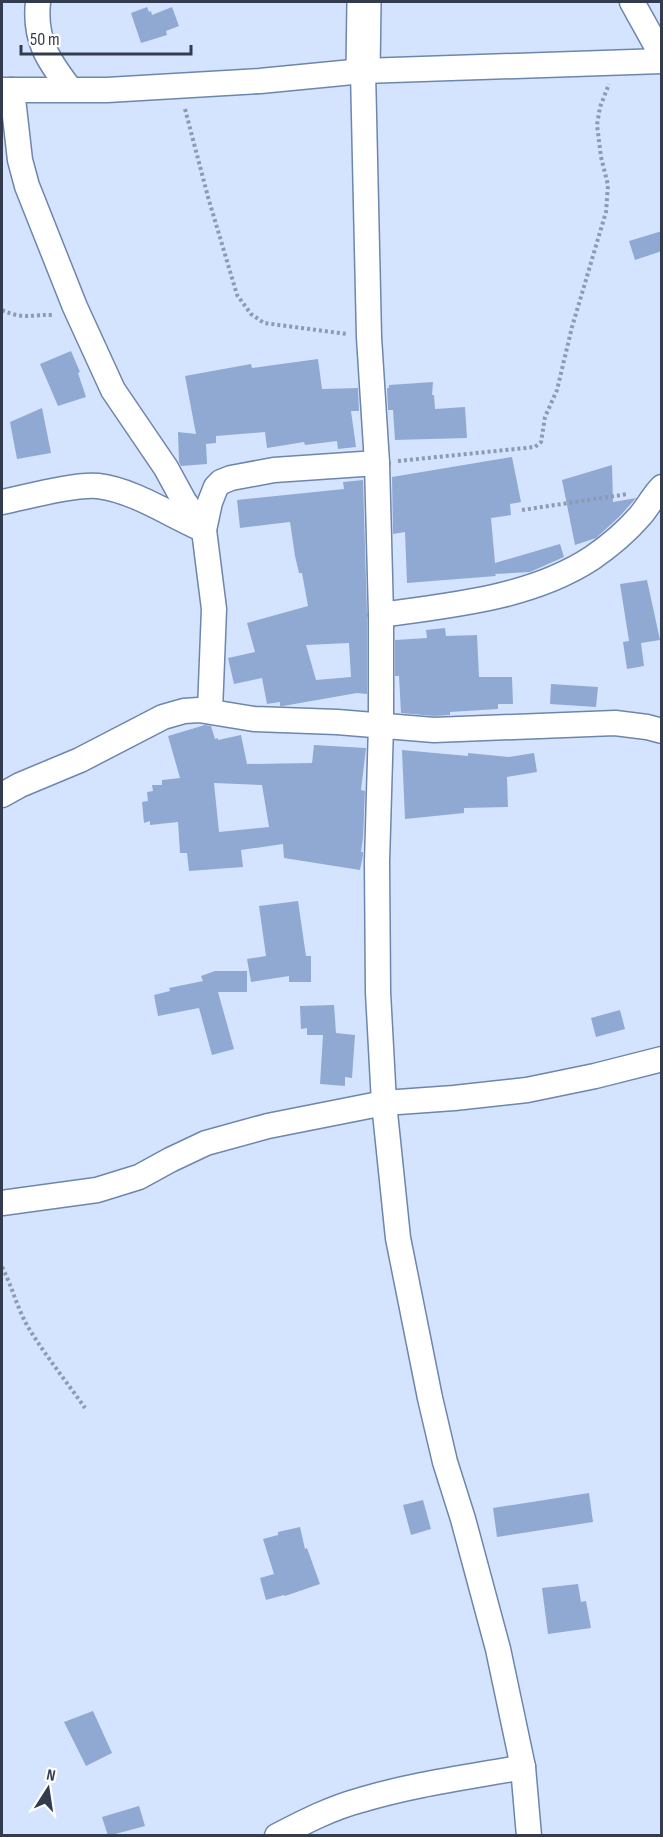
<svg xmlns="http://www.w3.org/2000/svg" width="663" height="1837" font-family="'Sofia Sans Condensed',sans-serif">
<rect width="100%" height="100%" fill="#d4e4fe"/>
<g fill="#90a9d2" fill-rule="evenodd">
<polygon points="147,7 149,12 151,11 152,15 172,7 179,26 166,31 167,35 141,43 131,13"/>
<polygon points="662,231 662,251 635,260 629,241"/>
<polygon points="71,351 80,372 78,373 86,397 58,406 40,364"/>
<polygon points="318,359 322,389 358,388 359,411 351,411 356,447 338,449 337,441 305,445 304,442 267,448 265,432 216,436 216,443 206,444 207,464 181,466 179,462 178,432 196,434 185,376 251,364 252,368"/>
<polygon points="433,382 432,395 434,395 435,409 465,407 467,438 395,440 393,410 388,410 387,388 389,388 389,385"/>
<polygon points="42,408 51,453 17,459 10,422"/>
<polygon points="512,457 521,502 510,504 511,515 491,518 495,563 560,544 564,557 530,572 495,574 496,576 407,583 405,532 393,534 392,477"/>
<polygon points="612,465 613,502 636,498 619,517 596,538 575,545 562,480"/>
<path d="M363 480 367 615V694L357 693 283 706H280V702L267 704 262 678 234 684 228 658 255 652 247 623 308 606 302 573H299L295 556 290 522 240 528 237 500 344 489 343 482ZM349 643 351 677 316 680 306 645Z"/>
<polygon points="647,580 660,640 641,643 644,666 627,669 623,642 629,641 620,584"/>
<polygon points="445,628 446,636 477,635 479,677 512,677 513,704 498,704 498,709 450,712 450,715 434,716 401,713 399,676 395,676 395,640 427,638 426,630"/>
<polygon points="551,684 598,687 596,707 550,704"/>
<path d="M205 725 211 726 215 739 218 738V740L241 735 247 764 312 763 314 745 366 748 361 790 365 791 363 838 361 852H363V855L360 870 284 858 283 844 241 850 243 867 189 871 187 853H180L178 822 150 825V821L144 823 142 802 148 801 147 792 153 791 152 785H162V780L180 778 168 736ZM214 783 262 785 269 827 219 832Z"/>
<polygon points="402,750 468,756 468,753 509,757 534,753 537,772 507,777 508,807 464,808 464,813 405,819"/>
<polygon points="298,901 306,956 311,956 311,982 289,982 289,976 251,982 247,959 266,956 259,906"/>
<polygon points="215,971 247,971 247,992 218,992 234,1049 212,1055 199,1008 158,1016 154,995 170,991 169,988 203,981 201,976"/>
<polygon points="334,1005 336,1033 355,1035 352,1078 345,1077 345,1086 320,1084 323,1035 307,1035 307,1028 301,1029 300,1006"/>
<polygon points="620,1010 625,1029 596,1037 591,1018"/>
<polygon points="589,1493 593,1522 497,1537 493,1508"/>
<polygon points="423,1500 431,1529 411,1535 403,1505"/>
<polygon points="300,1527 305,1549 307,1548 320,1584 285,1596 284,1595 266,1600 260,1578 274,1574 263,1539 278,1535 278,1532"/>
<polygon points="578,1584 581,1602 586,1601 591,1628 548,1634 542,1588"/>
<polygon points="93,1711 112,1753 86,1766 64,1722"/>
<polygon points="139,1806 145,1826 108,1836 102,1817"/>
</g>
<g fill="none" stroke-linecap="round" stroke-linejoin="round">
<g stroke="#6e85ad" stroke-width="27">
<g id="street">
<path d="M38 2C34 40 48 60 70 89"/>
<polyline points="632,2 662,56"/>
<polyline points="363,71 369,337 377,463 381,615 381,725 377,862 378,992 384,1103 398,1238 430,1398 445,1462 463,1519 498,1649 523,1767 529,1836"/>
<polyline points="2,90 107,90 260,81 363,71 662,61"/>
<polyline points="12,90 20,160 27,186 75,307 113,390 166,468 184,501 204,530"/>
<path d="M2 502C27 497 73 484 98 486 133 490 170 515 202 529"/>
<path d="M381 615C452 605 531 598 592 558 608 547 627 531 640 516 648 507 653 496 662 487"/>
<polyline points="210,711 214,609 204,530 210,502 216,487 221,482 231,478 274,470 377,463"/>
<polyline points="2,795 20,785 80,760 163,717 184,711 199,710 254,719 337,722 434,730 615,723 647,727 662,731"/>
<polyline points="2,1203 97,1190 139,1177 170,1160 206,1143 268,1126 384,1103 454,1098 527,1090 595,1076 662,1059"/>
<path d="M277 1836C304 1822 331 1808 361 1800 414 1784 469 1777 523 1767"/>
</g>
</g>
<g stroke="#6e85ad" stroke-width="36">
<polyline id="secondary" points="363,71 364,2"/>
</g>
<g stroke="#8d9ab0" stroke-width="4" stroke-dasharray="3 3" stroke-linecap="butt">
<polyline points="185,109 208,197 237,295 251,314 264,323 347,334"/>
<path d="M2 310C22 320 34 314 55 315"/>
<polyline points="398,461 535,447 541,442 545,417 557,390 572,327 606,212 608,185 601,157 597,125 600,107 609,84"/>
<polyline points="522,510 628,494"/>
<path d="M2 1267C12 1286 17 1308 28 1327 45 1355 66 1381 85 1408"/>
</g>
<use href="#street" stroke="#fff" stroke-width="24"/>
<use href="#secondary" stroke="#fff" stroke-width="33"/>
</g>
<rect width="663" height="1837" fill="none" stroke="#323c4e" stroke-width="6"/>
<g transform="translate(48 1789) rotate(12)" stroke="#ffffff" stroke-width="4.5" paint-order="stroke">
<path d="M0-4.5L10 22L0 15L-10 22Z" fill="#323c4e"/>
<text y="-9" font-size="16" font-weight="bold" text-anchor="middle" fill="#323c4e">N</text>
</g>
<path d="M21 45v9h170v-9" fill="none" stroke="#323c4e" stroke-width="3"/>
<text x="30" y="45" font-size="18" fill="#323c4e" stroke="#ffffff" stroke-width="4.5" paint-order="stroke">50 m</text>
</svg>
